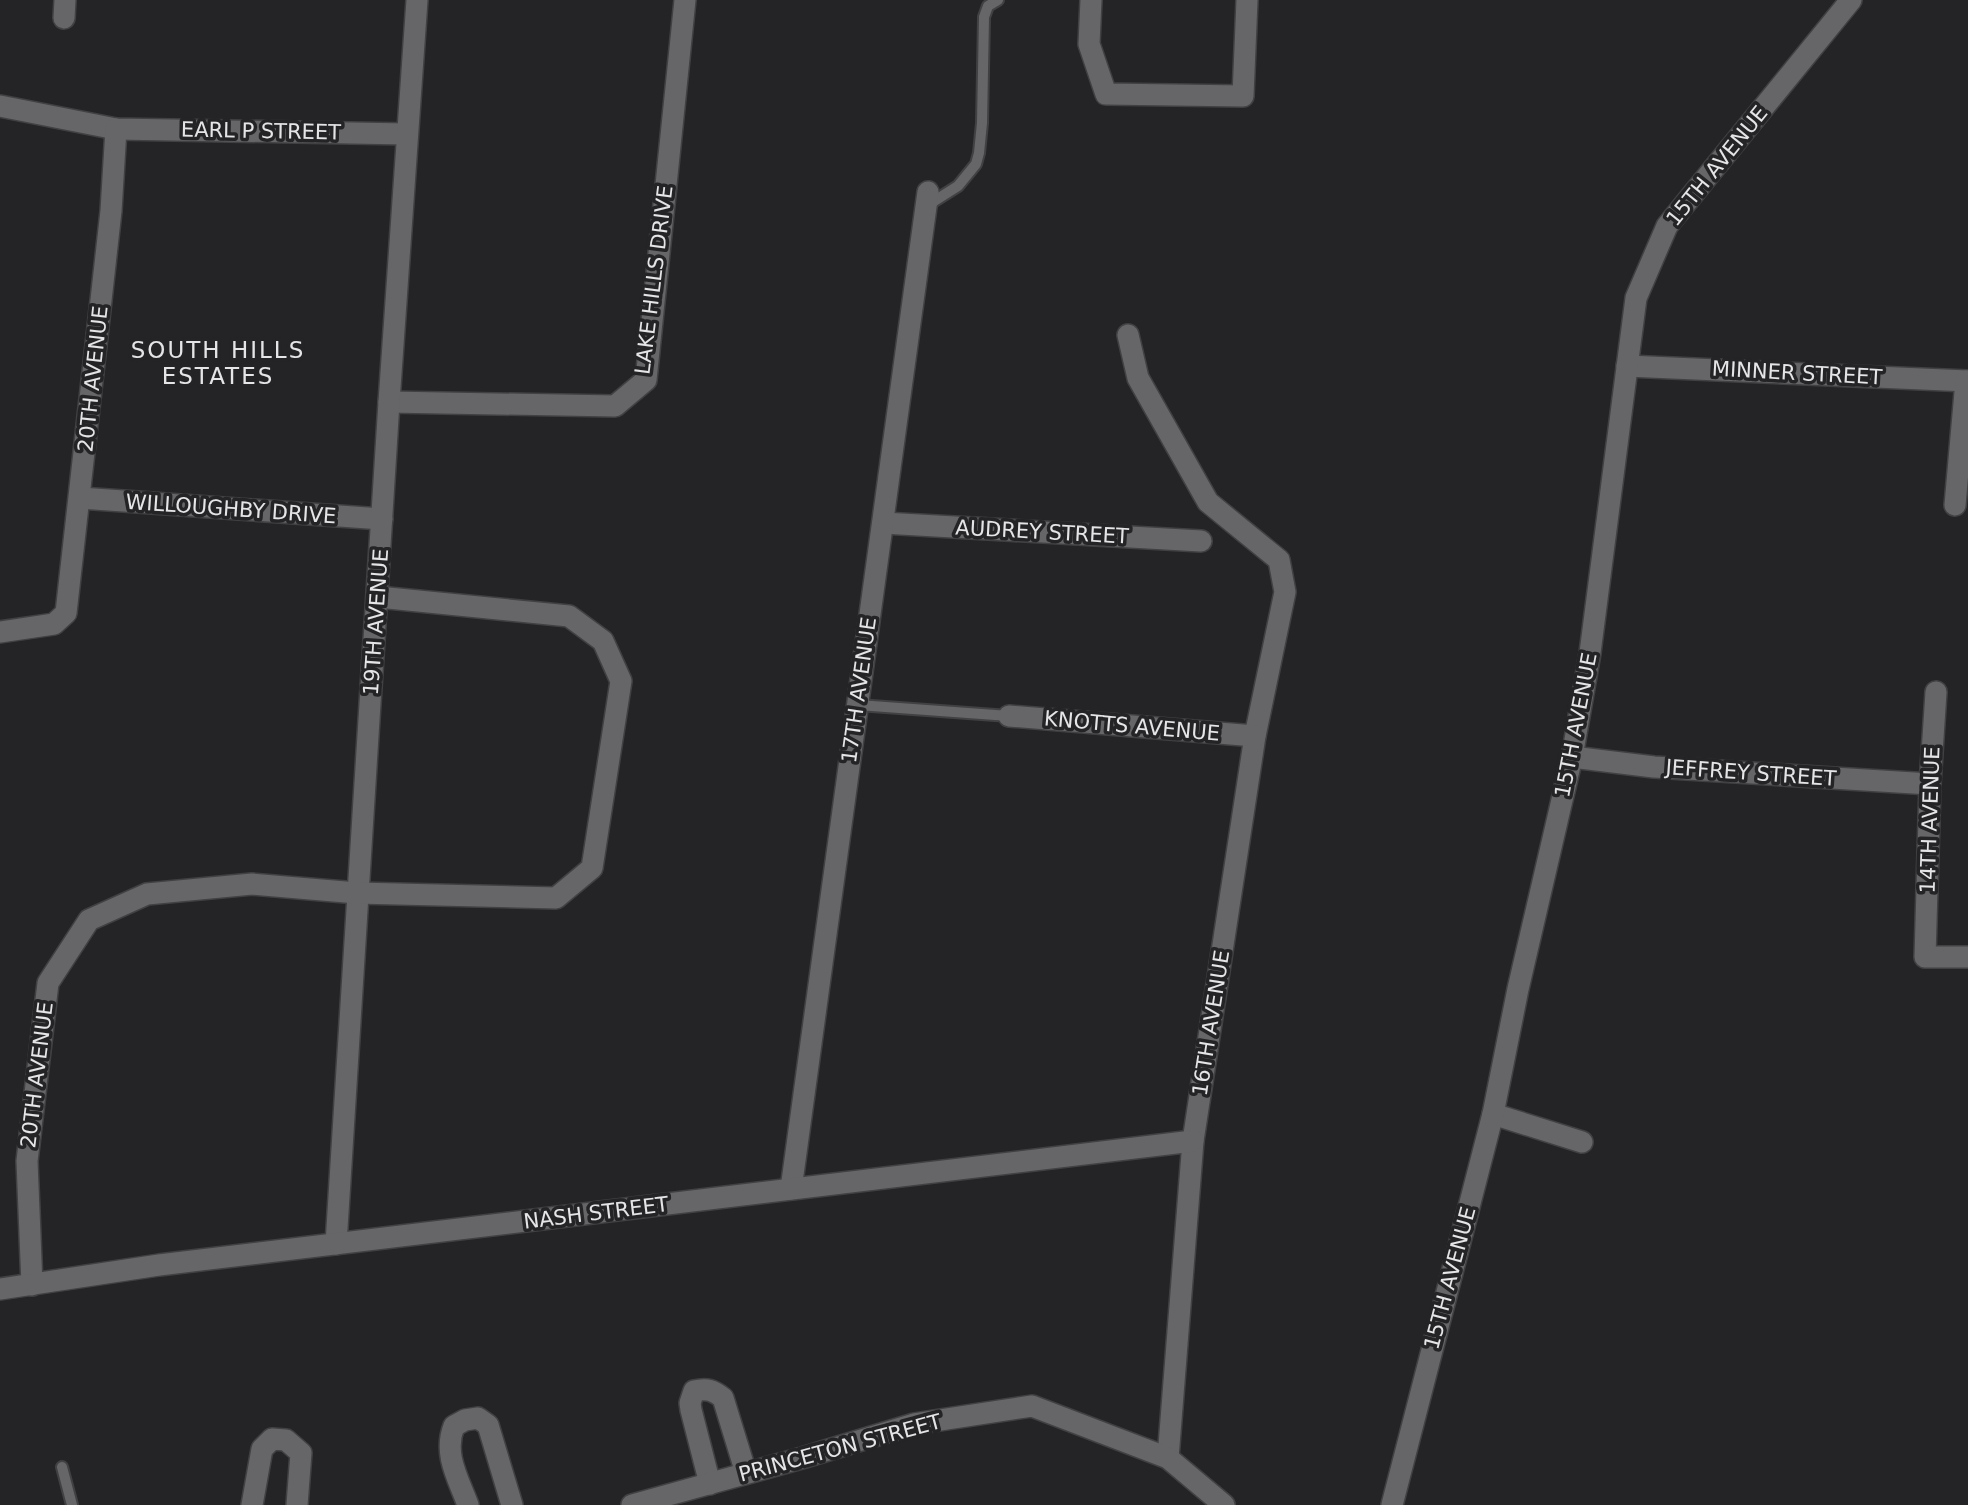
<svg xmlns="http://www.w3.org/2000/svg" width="1968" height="1505" font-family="'DejaVu Sans',sans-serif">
<rect width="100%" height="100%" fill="#242426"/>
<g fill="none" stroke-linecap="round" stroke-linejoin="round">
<g stroke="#414143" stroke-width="14">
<g id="lane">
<polyline points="928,205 958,186 976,164 979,153 982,123 984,17 988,6 998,0"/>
<polyline points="858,705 1009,716"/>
<polyline points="62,1467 72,1505"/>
</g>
</g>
<g stroke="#414143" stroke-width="24">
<g id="street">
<polyline points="1091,0 1089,44 1106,94 1243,96 1247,0"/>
<polyline points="64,18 65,0"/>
<polyline points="0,106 116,129 407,134"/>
<polyline points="1128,335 1138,378 1208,502 1279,560 1285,592 1255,736 1193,1141 1168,1458"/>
<polyline points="1627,366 1968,381"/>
<polyline points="389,402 615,406 646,380 685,0"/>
<polyline points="80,498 382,519"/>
<polyline points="1955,505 1966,381"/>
<polyline points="883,523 1201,541"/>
<polyline points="0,632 54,624 66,613 111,211 116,129"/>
<polyline points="1936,692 1930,784 1925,957 1968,957"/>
<polyline points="1009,716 1255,736"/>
<polyline points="1572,757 1654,767 1930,784"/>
<polyline points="1493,1114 1582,1142"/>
<polyline points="791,1189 928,192"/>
<polyline points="336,1244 389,402 417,0"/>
<polyline points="32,1285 27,1161 48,983 89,920 147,894 252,884 357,893 556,898 592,868 621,681 603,641 569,616 378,597"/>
<polyline points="0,1289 159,1265 1193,1141"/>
<path d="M710 1484 691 1410 690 1403 694 1391C707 1388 713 1390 723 1398L746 1473"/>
<polyline points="252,1505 262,1449 272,1439 286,1440 301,1453 297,1505"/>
<path d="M468 1505C458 1478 443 1454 454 1426L465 1420 478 1418 488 1425 512 1505"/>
<polyline points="632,1505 802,1458 914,1424 1032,1406 1168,1458 1224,1505"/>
<polyline points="1392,1505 1493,1114 1518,989 1572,757 1590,653 1636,298 1667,226 1851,0"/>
</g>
</g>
<use href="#lane" stroke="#666669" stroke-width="10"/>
<use href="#street" stroke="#666669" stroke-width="21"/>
</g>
<g text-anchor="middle" stroke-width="7" stroke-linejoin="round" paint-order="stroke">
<g font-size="21" fill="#e5e5e7" stroke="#242426">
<text transform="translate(261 131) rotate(1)" y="7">EARL P STREET</text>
<text transform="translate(1717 166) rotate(-51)" y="7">15TH AVENUE</text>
<text transform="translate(654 280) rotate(-83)" y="7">LAKE HILLS DRIVE</text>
<text transform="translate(1797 373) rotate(3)" y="7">MINNER STREET</text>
<text transform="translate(93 379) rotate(-84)" y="7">20TH AVENUE</text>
<text transform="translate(231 509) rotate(4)" y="7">WILLOUGHBY DRIVE</text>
<text transform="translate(1042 532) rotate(3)" y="7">AUDREY STREET</text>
<text transform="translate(376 622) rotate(-86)" y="7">19TH AVENUE</text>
<text transform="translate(859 690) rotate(-82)" y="7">17TH AVENUE</text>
<text transform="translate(1576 725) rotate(-79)" y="7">15TH AVENUE</text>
<text transform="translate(1132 726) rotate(5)" y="7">KNOTTS AVENUE</text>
<text transform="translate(1751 773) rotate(4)" y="7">JEFFREY STREET</text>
<text transform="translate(1930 820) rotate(-88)" y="7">14TH AVENUE</text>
<text transform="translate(1211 1023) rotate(-81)" y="7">16TH AVENUE</text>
<text transform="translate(37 1075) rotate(-83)" y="7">20TH AVENUE</text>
<text transform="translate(596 1213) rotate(-7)" y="7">NASH STREET</text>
<text transform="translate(1450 1278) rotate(-75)" y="7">15TH AVENUE</text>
<text transform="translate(840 1448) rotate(-15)" y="7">PRINCETON STREET</text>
</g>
<g font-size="23" letter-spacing="2" fill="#e5e5e7" stroke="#242426">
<text x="218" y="358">SOUTH HILLS<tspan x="218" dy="26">ESTATES</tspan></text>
</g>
</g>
</svg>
